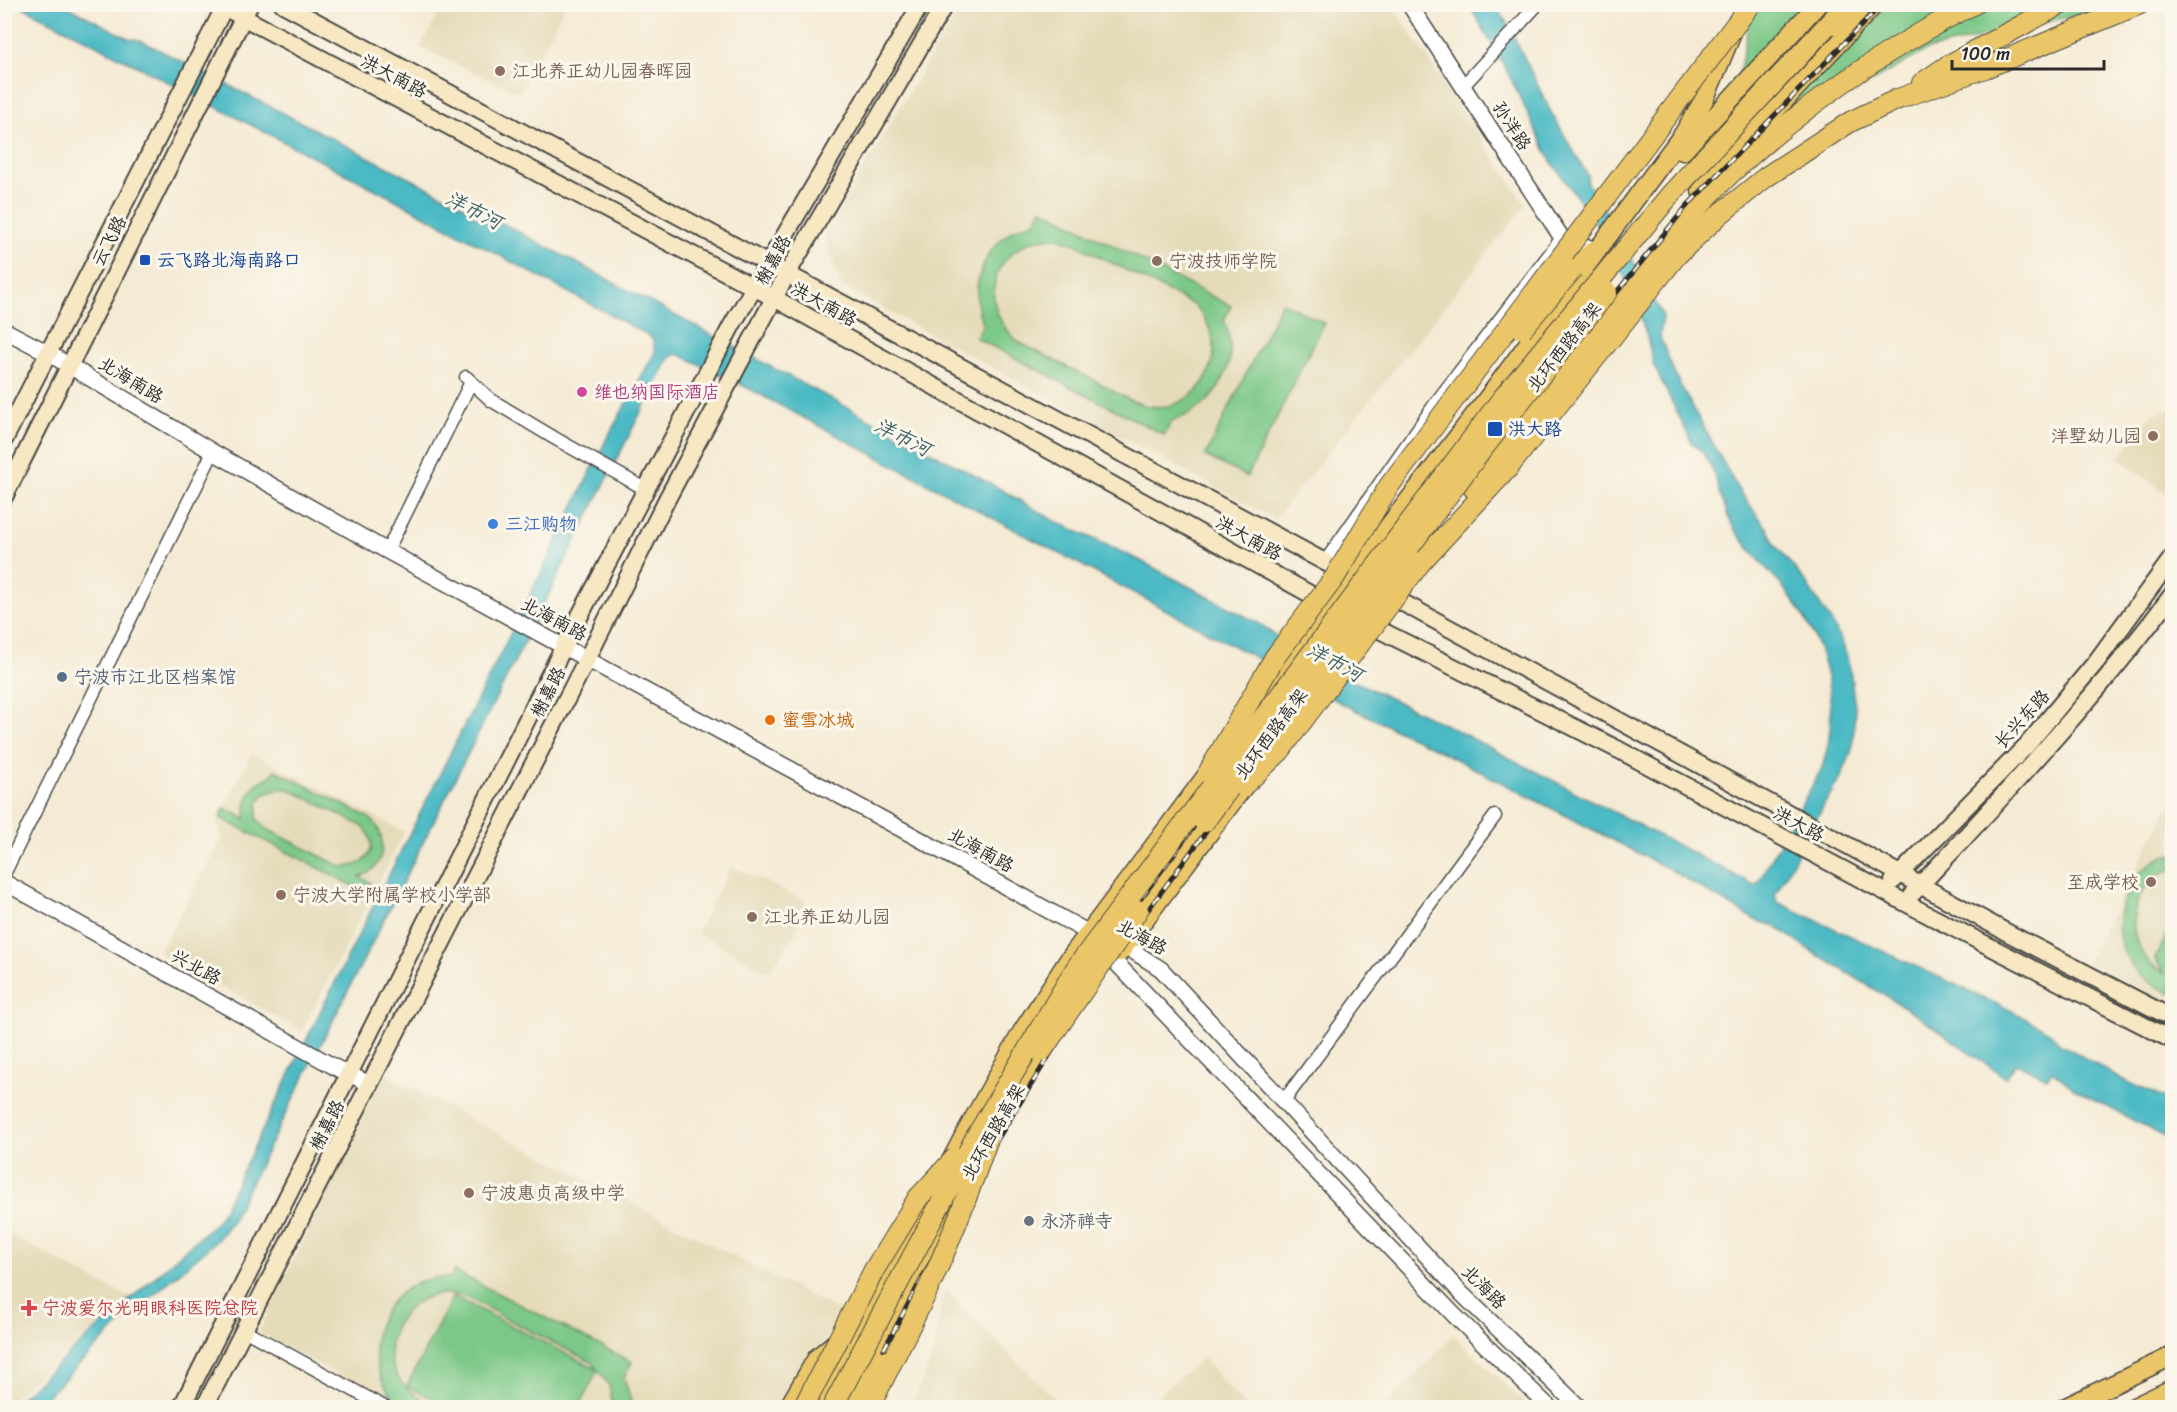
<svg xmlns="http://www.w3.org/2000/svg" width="2177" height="1412" font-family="Sriracha,'LXGW WenKai TC',sans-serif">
<rect width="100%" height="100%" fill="#fbf7ec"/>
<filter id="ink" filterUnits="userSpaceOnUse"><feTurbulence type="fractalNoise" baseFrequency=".0167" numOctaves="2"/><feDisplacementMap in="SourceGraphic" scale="12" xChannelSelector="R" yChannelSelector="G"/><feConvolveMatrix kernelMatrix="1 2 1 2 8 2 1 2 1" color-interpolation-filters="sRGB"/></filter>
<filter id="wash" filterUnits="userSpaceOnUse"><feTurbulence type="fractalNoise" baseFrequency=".008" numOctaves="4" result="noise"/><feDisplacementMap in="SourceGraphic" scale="24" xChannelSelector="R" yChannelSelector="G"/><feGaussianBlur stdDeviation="1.35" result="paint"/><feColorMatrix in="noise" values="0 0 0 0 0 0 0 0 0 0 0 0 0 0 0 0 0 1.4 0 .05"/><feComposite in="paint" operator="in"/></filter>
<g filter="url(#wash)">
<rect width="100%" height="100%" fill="#f5ebd5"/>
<g fill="#e5dbba">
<polygon points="962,4 1392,5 1526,205 1275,519 841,286 824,235"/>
<polygon points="443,5 443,4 566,5 519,93 420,48"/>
<polygon points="2172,409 2172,497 2118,458 2151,414"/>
<polygon points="252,753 405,832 302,1031 159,953 222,838 216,822"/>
<polygon points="2172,801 2172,1005 2086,963"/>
<polygon points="731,866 806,901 794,937 768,972 696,933"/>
<polygon points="383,1073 843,1313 781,1408 400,1407 258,1333"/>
<polygon points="5,1232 102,1284 132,1297 5,1404"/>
<polygon points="945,1290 1063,1407 911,1407 931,1360"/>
<polygon points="1453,1335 1529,1407 1384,1407"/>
<polygon points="1202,1358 1246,1407 1145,1407"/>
</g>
<g fill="#7bc888" stroke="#537a5a" stroke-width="1.5" fill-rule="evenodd">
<polygon points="1752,5 2112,5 2094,11 1927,50 1807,118 1739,75"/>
<path d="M1042 209 1231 306 1224 320C1243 365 1216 407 1172 421L1164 435 976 338 983 324C968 290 981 254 1010 232 1018 227 1028 224 1036 221ZM1045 238H1059L1075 244 1194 305C1209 322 1218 342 1212 364 1204 391 1178 411 1149 406 1133 403 1117 393 1103 385 1075 371 1048 357 1020 343 976 308 989 248 1045 238Z"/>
<polygon points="1282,302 1324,323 1247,477 1205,456"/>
<path d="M275 770 370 818C389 835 386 868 360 877L371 883 366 892 220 818 225 808 246 819C245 805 247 790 260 782 267 777 271 778 275 770ZM279 789H289L362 826C383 846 366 870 340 866L265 828 257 819 258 804 263 795Z"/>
<path d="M2172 854V869C2167 871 2160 873 2155 877 2124 903 2127 954 2164 973L2155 959 2172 924V994C2163 989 2152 985 2144 978 2113 951 2111 916 2133 883 2142 869 2156 857 2172 854Z"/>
<path d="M454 1271 632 1362 624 1378 631 1400V1407H613L609 1385 598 1370 579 1407H449L407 1386 453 1296 598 1370 591 1362C564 1348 536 1334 509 1320 490 1310 468 1294 446 1294 401 1294 374 1348 402 1383 412 1395 427 1401 441 1407 430 1408 414 1410 404 1406 396 1404 392 1396 388 1390 354 1341 390 1272 451 1278Z"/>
</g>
<path fill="#4cbac4" stroke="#3c7278" stroke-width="1.5" d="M19 5H65L128 38 140 40 472 210 471 214 485 222 489 216 1002 490 1055 521 1139 560 1260 624 1281 640 1352 680 1452 728 1756 886 1822 768C1841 710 1828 648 1792 599 1774 574 1750 553 1734 528 1718 503 1718 459 1692 443L1654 366 1647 337 1633 293 1600 229 1551 161 1504 65 1469 5H1495L1507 23 1552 114 1588 176 1587 184 1594 190 1663 316 1660 337 1676 377 1738 489 1767 528 1776 546 1804 580 1834 626 1843 644 1850 669 1855 708 1853 744 1850 756 1841 777 1825 803 1775 895 1777 902 2010 1010 2051 1033 2059 1043 2121 1079 2172 1102V1141L2076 1090 2052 1071 2047 1078 2016 1063 2006 1078 1906 1008 1811 951 1773 925 1757 921 1669 869 1448 755 1341 703 742 385 678 354 671 356 649 396 231 1222 217 1240 118 1326 36 1407 9 1408 216 1222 221 1215 323 1006 542 571 607 438 655 352 653 340 646 334 394 199Z"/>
</g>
<g filter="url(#ink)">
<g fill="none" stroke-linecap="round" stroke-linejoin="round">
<g stroke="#494844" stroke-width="15">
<g id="minor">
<polyline points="1463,86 1538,4"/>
<polyline points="466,377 491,400 556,439 647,490"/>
<polyline points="387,551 471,382"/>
<polyline points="1325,562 1438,400 1562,238"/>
<polyline points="4,874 213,452"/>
<polyline points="1286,1098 1495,816"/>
<polyline points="244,1330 386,1408"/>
</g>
</g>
<g stroke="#494844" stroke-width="18">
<g id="tertiary">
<polyline points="1409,4 1562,238 1596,250"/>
<polyline points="4,330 48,353 213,452 387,551 914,836 1089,933 1125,946 1161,969 1461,1293 1580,1408"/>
<polyline points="4,882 340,1070 370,1084"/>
<polyline points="1101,947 1454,1315 1550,1408"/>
</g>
</g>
<g stroke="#494844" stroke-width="20">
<g id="secondary">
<polyline points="218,4 774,298 1328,604"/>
<polyline points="283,4 1351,576"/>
<polyline points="4,440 226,4"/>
<polyline points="4,497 250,4"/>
<polyline points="1385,593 2008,933 2172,1018"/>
<polyline points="1362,621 1619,750 1934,918 2172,1040"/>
<polyline points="1893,881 2027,745 2096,662 2172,558"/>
<path d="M1913 893C2003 796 2093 701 2172 595"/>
<polyline points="181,1408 564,646 732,325 921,4"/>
<polyline points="204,1408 587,659 667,499 787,274 945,4"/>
</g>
</g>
<g stroke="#494844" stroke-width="21">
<g id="primary">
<polyline points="1683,151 1818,4"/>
<polyline points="1701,191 1732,156 1875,4"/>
<polyline points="1242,729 1385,531 1494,390 1684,133 1705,98 1730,38"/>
<polyline points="1120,952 1253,774"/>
<polyline points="788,1408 817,1358 837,1341"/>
<polyline points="822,1408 964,1136 1022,1032 1068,961 1216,763"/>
<polyline points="2064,1408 2172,1356"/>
<polyline points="2132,1408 2172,1389"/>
</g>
</g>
<g stroke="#494844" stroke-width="22">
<g id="trunk">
<polyline points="1922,83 1947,66 2061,4"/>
<polyline points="1573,269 1596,250"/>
<path d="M1474 489C1526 418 1580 349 1636 282 1669 241 1703 198 1742 163 1811 101 1891 46 1974 4"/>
<polyline points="1421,562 1508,468 1677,255 1719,215 1766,177 1850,122 1898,99 1985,68 2140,4"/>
<polyline points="1138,910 1204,822"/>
<path d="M848 1408C906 1288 966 1168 1038 1057"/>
<polyline points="869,1408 915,1316"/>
</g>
</g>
<use href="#minor" stroke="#fff" stroke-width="12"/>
<use href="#tertiary" stroke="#fff" stroke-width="15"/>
<use href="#secondary" stroke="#f7e8c3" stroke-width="16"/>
<use href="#primary" stroke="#eac669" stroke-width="18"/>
<use href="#trunk" stroke="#eac669" stroke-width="20"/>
<g stroke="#2b2b2b" stroke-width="5">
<g id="rail">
<polyline points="873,1343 982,1139 1086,973 1491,424 1677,198 1860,4"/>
<polyline points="884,1349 995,1143 1098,977 1502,434 1686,207 1882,4"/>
</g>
</g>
<use href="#rail" stroke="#fbf7ec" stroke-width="3" stroke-dasharray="9" stroke-linecap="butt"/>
<g stroke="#494844" stroke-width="22" stroke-linecap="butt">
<g id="trunk-bridge">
<polyline points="1842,28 1863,4"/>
<polyline points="1522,329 1573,269"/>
<polyline points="1208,773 1275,657 1335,577 1389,486 1751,4"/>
<polyline points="1243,786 1280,751 1421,562"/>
<polyline points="1204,822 1481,451 1607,292"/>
<polyline points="1041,1052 1138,910"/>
<path d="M915 1316C944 1259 966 1201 987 1141"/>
<polyline points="803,1408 874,1270 918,1198 956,1157"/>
<polyline points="832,1408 977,1135 1076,968 1501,400 1671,194 1847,4"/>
</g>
</g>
<use href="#trunk-bridge" stroke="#eac669" stroke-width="20"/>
</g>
</g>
<g fill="#8d6e63" stroke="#fbf7ec" stroke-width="2">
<circle cx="500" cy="71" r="6"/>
<circle cx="1157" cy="261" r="6"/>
<circle cx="2153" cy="436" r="6"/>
<circle cx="2151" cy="882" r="6"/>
<circle cx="281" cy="895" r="6"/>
<circle cx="752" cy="917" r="6"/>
<circle cx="469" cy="1193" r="6"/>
</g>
<g fill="#1a4fb4" stroke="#fbf7ec" stroke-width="2">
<rect x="139" y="254" width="12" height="12" rx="3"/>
<rect x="1487" y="421" width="16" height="16" rx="3"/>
</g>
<circle fill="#d1479c" stroke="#fbf7ec" stroke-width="2" cx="582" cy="392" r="6"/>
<circle fill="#3f7fe0" stroke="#fbf7ec" stroke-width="2" cx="493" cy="524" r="6"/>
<circle fill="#5c6f8a" stroke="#fbf7ec" stroke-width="2" cx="62" cy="677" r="6"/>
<circle fill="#e8710a" stroke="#fbf7ec" stroke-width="2" cx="770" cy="720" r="6"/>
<circle fill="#6b7280" stroke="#fbf7ec" stroke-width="2" cx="1029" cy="1221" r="6"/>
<path fill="#e0444e" stroke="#fbf7ec" stroke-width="2" d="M26 1299h6v6h6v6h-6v6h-6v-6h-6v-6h6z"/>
<g text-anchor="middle" stroke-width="6" stroke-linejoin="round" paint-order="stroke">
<g font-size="18" fill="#785e54" stroke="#fbf7ec" text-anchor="start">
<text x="512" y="77">江北养正幼儿园春晖园</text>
<text x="1169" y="267">宁波技师学院</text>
<text x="2141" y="442" text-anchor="end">洋墅幼儿园</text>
<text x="2139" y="888" text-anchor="end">至成学校</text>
<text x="293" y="901">宁波大学附属学校小学部</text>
<text x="764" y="923">江北养正幼儿园</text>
<text x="481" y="1199">宁波惠贞高级中学</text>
</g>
<g font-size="18" fill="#2b2b2b" stroke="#fbf7ec">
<text transform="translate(394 76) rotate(28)" y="6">洪大南路</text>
<text transform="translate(1512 126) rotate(57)" y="6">孙洋路</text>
<text transform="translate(109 241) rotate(-63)" y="6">云飞路</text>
<text transform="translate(773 260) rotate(-61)" y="6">榭嘉路</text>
<text transform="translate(824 304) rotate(29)" y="6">洪大南路</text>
<text transform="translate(1564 347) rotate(-52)" y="6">北环西路高架</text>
<text transform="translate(131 380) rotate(31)" y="6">北海南路</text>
<text transform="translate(1249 538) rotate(29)" y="6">洪大南路</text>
<text transform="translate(554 619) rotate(28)" y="6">北海南路</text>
<text transform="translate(548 692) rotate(-63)" y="6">榭嘉路</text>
<text transform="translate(2022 719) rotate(-48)" y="6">长兴东路</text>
<text transform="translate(1271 734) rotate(-53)" y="6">北环西路高架</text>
<text transform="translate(1799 824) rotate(28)" y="6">洪大路</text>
<text transform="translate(981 850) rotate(29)" y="6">北海南路</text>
<text transform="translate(1142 937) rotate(29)" y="6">北海路</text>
<text transform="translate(196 967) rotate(29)" y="6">兴北路</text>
<text transform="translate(327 1125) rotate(-63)" y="6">榭嘉路</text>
<text transform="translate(993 1132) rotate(-60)" y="6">北环西路高架</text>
<text transform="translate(1484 1287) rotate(45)" y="6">北海路</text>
</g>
<g font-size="18" fill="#164399" stroke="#fbf7ec" text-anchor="start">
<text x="157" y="266">云飞路北海南路口</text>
<text x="1508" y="435">洪大路</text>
</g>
<g font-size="18" fill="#b23c85" stroke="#fbf7ec" text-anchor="start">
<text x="594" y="398">维也纳国际酒店</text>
</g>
<g font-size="18" fill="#366cbe" stroke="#fbf7ec" text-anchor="start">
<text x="505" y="530">三江购物</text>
</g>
<g font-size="18" fill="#4e5e75" stroke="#fbf7ec" text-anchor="start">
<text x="74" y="683">宁波市江北区档案馆</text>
</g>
<g font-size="18" fill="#c56008" stroke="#fbf7ec" text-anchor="start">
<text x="782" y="726">蜜雪冰城</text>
</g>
<g font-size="18" fill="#5b616d" stroke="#fbf7ec" text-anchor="start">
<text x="1041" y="1227">永济禅寺</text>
</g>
<g font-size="18" fill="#be3a42" stroke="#fbf7ec" text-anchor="start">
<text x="42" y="1314">宁波爱尔光明眼科医院总院</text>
</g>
<g font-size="20" font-style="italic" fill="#375d61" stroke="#fbf7ec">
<text transform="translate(474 210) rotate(27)" y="7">洋市河</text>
<text transform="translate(903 437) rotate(27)" y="7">洋市河</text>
<text transform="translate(1335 662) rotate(28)" y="7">洋市河</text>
</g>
</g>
<rect width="2177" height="1412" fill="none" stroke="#fbf7ec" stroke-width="24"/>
<path d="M1952 60v9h152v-9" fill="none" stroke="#2b2b2b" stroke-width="3"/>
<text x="1961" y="60" font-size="18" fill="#2b2b2b" stroke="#fbf7ec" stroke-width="4.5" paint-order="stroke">100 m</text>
</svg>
